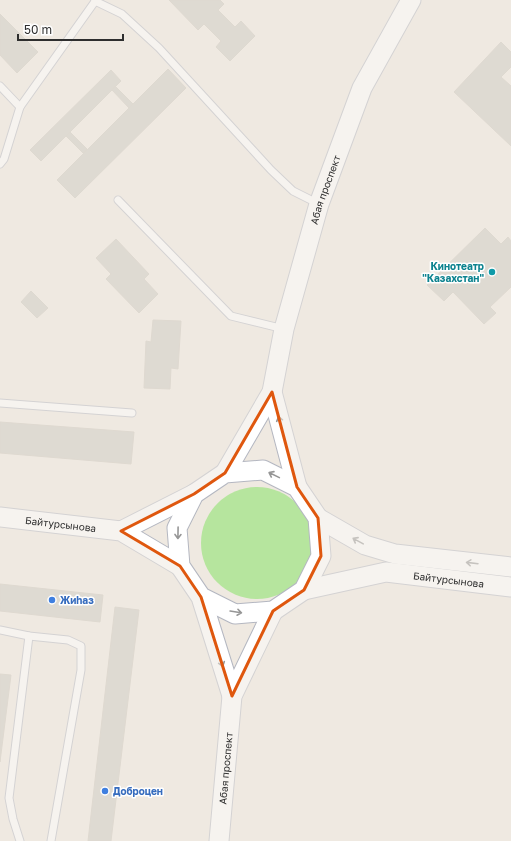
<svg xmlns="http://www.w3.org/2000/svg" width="511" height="841" font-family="'Golos Text',sans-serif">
<rect width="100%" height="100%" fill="#efe9e1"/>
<circle fill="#b6e59e" cx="257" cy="543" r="56"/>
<g fill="#cbc7bf" stroke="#cbc5ba">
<polygon points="169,0 220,0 224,4 218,10 235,27 241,21 255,36 230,61 216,47 221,41 204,24 198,30"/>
<polygon points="0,14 38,52 17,73 0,55"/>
<polygon points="501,42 511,52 511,67 501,77 511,86 511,146 454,92"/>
<polygon points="168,69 186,88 75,198 57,180"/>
<polygon points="111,70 121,81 41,161 30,150"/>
<polygon points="115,86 133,104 129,108 112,90"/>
<polygon points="70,132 87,149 83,153 66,136"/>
<polygon points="485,228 501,244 508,237 511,241 511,287 490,307 496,313 484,324 453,292 444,301 427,285"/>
<polygon points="116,239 149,274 144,279 158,294 139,313 106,279 111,274 96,258"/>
<polygon points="31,291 48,308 37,318 21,302"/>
<polygon points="153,320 181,321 178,369 171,368 170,389 144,388 146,341 151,342"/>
<polygon points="0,422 134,432 131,464 0,453"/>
<polygon points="0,584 103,595 100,622 0,611"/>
<polygon points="115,607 139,610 111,841 88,841"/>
<polygon points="0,674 11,675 0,762"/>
</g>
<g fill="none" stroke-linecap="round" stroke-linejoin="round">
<g stroke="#b4b7c1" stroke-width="9">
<g id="lane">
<polyline points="95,1 122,14 159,48 271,170 293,191 319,204"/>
<polyline points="0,86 20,107"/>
<polyline points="0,164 4,159 20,107 96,0"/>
<polyline points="118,200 231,316 284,329"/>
<polyline points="0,403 132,413"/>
<polyline points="0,630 29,636 68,640 81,646 81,670 51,841"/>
<polyline points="20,841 13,819 9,798 29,636"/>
</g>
</g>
<g stroke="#b4b7c1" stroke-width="21">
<g id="secondary">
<polyline points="272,392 297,487"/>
<path id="s1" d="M225 473 272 392 284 329 319 204 362 88 411 0"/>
<path id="s2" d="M0 517 121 531 180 566"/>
<polyline points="318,518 365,545 395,554 511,567"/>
<polyline points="121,531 194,494"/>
<path id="s3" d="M304 590 386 572 511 587"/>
<polyline points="201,597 235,614 273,611 304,590 321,556 318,518 297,487 263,470 225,473 194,494 177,528 180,566 201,597 232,696"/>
<path id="s4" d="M219 841 232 696 273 611"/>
</g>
</g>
<use href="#lane" stroke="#fff" stroke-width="7"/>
<use href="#secondary" stroke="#fff" stroke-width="19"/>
</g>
<defs><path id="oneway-shaft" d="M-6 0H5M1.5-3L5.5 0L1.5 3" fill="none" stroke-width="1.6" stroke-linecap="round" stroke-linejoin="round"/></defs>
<g stroke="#969696">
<use href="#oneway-shaft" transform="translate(280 422) rotate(-105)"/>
<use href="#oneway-shaft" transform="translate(274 475) rotate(-154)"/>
<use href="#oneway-shaft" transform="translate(178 533) rotate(91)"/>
<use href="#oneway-shaft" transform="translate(358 541) rotate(-151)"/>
<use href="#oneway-shaft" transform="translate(472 563) rotate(-173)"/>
<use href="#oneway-shaft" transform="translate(236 612) rotate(9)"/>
<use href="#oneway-shaft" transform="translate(221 661) rotate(72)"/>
</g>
<path d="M0 0H511V841H0ZM272 392 297 487 318 518 321 556 304 590 273 611 232 696 201 597 180 566 121 531 194 494 225 473Z" fill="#efe9e1" fill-opacity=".55" fill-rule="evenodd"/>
<path fill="none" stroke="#df570e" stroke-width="3" stroke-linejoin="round" d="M272 392 297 487 318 518 321 556 304 590 273 611 232 696 201 597 180 566 121 531 194 494 225 473Z"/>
<circle fill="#0f9aa8" stroke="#fff" stroke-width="1.5" cx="492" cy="272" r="4"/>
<g fill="#3f7fe0" stroke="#fff" stroke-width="1.5">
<circle cx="52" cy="600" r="4"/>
<circle cx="105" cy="791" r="4"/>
</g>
<g text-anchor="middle" stroke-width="3" stroke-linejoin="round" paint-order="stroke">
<g font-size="10" fill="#2e2e2e" stroke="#fff">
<text dy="4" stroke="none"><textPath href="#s1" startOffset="303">Абая проспект</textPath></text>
<text dy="4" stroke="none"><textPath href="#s2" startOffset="61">Байтурсынова</textPath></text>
<text dy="4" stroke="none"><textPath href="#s3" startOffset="147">Байтурсынова</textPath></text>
<text dy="4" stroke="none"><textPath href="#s4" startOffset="73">Абая проспект</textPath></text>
</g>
<g font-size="10" font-weight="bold" fill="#0d838f" stroke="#fff" text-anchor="end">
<text x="484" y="270">Кинотеатр<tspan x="484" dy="12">"Казахстан"</tspan></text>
</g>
<g font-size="10" font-weight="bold" fill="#366cbe" stroke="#fff" text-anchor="start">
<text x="60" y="604">Жиһаз</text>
<text x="113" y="795">Доброцен</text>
</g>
</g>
<path d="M18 34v6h105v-6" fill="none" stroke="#2e2e2e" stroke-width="2"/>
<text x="24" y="34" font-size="12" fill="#2e2e2e" stroke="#ffffff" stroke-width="3" paint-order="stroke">50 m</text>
</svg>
